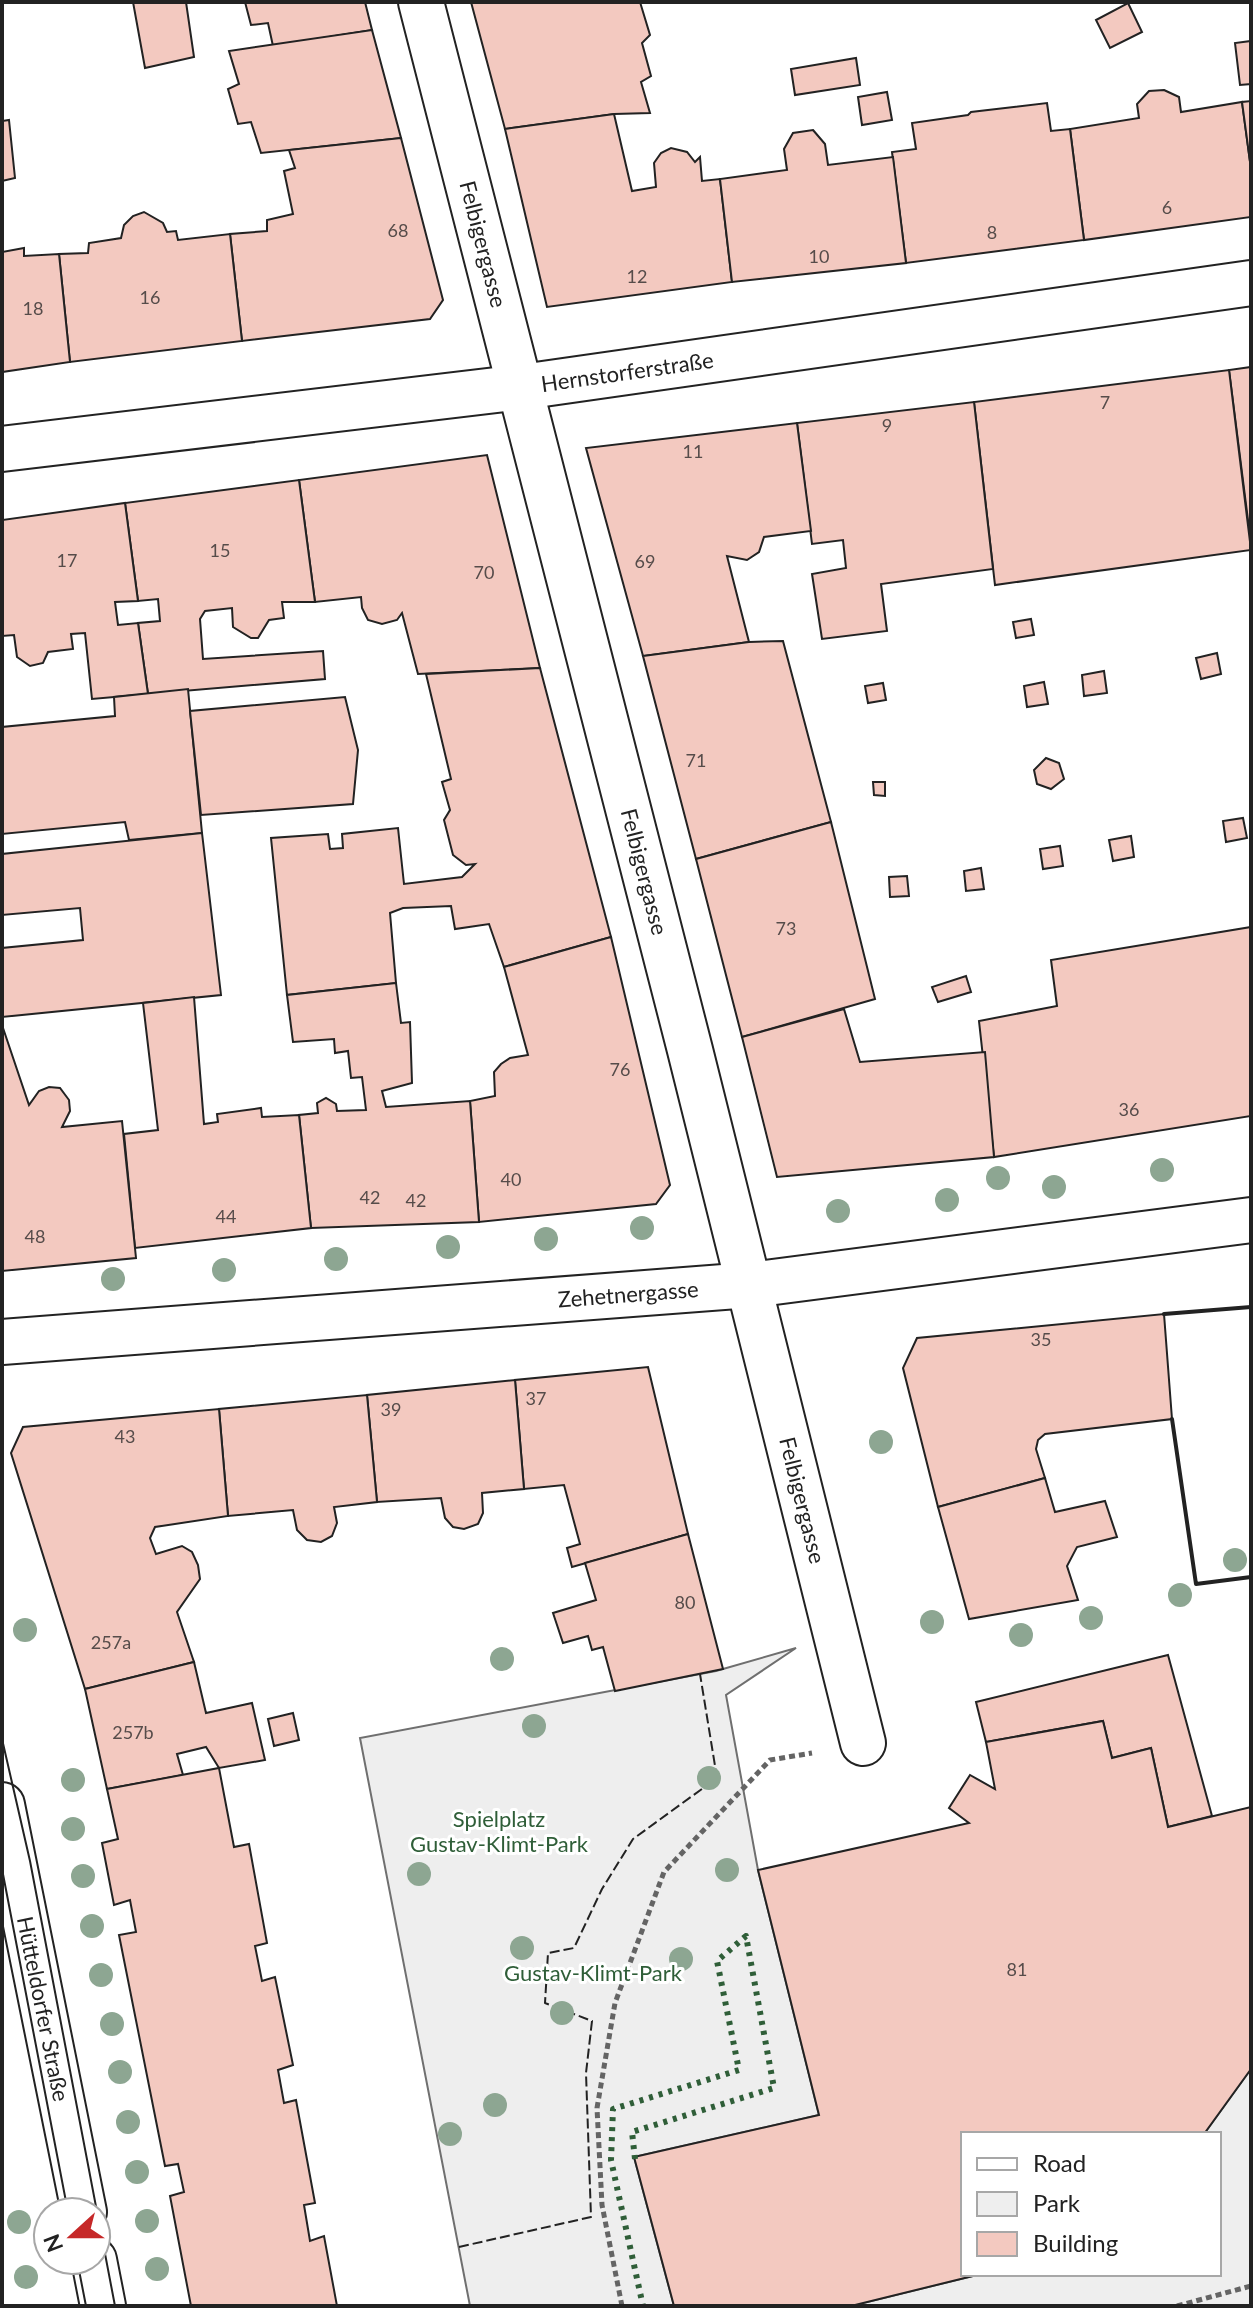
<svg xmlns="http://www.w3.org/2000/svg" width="1253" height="2308" font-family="Lato,sans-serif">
<rect width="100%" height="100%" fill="#fff"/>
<g fill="#eee" stroke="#6f6f6f" stroke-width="2">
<polygon points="796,1648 726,1695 758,1870 819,2115 634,2157 674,2306 470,2306 360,1738 716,1671"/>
<polygon points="1251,2069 1251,2306 851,2306 981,2274 1219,2274 1219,2134 1204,2134"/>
</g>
<g fill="#f3c9c0" stroke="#222" stroke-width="2">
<polygon points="133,2 186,2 194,57 145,68"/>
<polygon points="245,2 365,2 372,30 273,46 268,23 251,25"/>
<polygon points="471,2 640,2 650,35 642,43 651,76 641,82 650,113 614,114 505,129"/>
<polygon points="1128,3 1142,32 1110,48 1096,20"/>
<polygon points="372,30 401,138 261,153 251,122 238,124 228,89 239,84 229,51"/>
<polygon points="1251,41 1251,84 1240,85 1235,43"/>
<polygon points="856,58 860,85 795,95 791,69"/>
<polygon points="1164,90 1179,97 1181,112 1242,102 1251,169 1251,217 1084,240 1070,129 1139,118 1137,104 1149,91"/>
<polygon points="887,92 892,120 862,125 858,97"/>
<polygon points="1251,101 1251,169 1242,102"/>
<polygon points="1047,103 1051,131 1070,129 1084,240 906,263 892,152 916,149 912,123 968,115 971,112"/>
<polygon points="614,114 632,191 656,187 654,163 661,153 671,148 687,152 695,162 700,157 702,181 720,179 732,282 547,307 505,129"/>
<polygon points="9,120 15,178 2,181 2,121"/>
<polygon points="813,130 825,144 828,165 893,157 906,263 732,282 720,179 787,170 784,149 793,133"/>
<polygon points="401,138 443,300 430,319 242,341 230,234 267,231 267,220 293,214 284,171 295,168 289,150"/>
<polygon points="144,212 163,223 167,232 176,231 178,240 230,234 242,341 70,362 59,254 88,253 89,243 121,238 124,225 133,216"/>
<polygon points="24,248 24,256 59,254 70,362 2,372 2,252"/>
<polygon points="1251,367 1251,544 1229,370"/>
<polygon points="1229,370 1251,550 995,585 974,402"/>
<polygon points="974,402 993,569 881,584 887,631 822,639 812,574 846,568 843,540 812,544 797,423"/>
<polygon points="797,423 811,531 764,537 759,552 747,560 727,556 749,642 643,656 586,448"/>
<polygon points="487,455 540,668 418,674 402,613 397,620 382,624 368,620 362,608 361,597 315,602 299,480"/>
<polygon points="299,480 315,602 282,602 284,618 269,620 258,638 251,638 233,627 232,608 205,611 200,619 203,659 323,651 325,679 148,694 138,623 160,621 158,599 138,601 125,503"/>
<polygon points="125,503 138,601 115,602 118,625 138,623 148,694 92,699 85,633 71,634 73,649 48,652 43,663 30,666 17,657 14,635 2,636 2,520"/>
<polygon points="1031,619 1034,635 1016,638 1013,622"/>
<polygon points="783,641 831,822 696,859 643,656 749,642"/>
<polygon points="1217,653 1221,674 1201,679 1196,658"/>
<polygon points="540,668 611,937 504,967 489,924 455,929 451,906 403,908 390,913 396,983 287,995 271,838 328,834 330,849 343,848 342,834 398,828 404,884 462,877 475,864 466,865 453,855 444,820 450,810 442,782 451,779 426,674"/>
<polygon points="1104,671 1107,693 1084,696 1082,675"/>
<polygon points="1044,682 1048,704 1027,707 1024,686"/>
<polygon points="883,683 886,700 868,703 865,686"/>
<polygon points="188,689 202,833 129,840 125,822 2,834 2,727 115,716 114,697"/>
<polygon points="345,697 358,750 353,804 201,815 190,711"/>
<polygon points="1046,758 1059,763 1064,779 1051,789 1037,784 1034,770"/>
<polygon points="873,782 885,782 885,796 874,795"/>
<polygon points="1243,818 1247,838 1226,842 1223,821"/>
<polygon points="831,822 875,999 742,1037 696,859"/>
<polygon points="202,833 221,995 2,1017 2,948 83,940 80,908 2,915 2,854"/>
<polygon points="1131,836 1134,857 1113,861 1109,840"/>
<polygon points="1060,846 1063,866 1043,869 1040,849"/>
<polygon points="981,868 984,889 966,891 964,871"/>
<polygon points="907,876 909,896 890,897 889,877"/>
<polygon points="1251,927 1251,1116 994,1157 979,1021 1057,1006 1051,960"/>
<polygon points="611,937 670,1185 656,1204 479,1222 470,1101 495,1096 494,1072 501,1064 510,1058 528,1055 504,967"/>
<polygon points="966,976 971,992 938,1002 932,987"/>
<polygon points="396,983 401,1023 410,1022 412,1083 382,1091 386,1107 470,1101 479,1222 311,1228 299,1115 318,1113 317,1103 326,1098 336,1104 337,1111 366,1110 362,1077 351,1078 348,1051 335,1053 334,1039 293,1042 287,995"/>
<polygon points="194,997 204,1124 218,1122 217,1114 261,1108 262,1117 299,1115 311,1228 135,1248 124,1134 158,1130 143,1003"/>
<polygon points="844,1009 860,1062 985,1052 994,1157 777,1177 742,1037"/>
<polygon points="2,1025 29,1105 39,1091 49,1087 60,1088 69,1100 70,1111 62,1127 122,1121 136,1258 2,1271"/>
<polygon points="1164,1314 1172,1419 1045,1434 1038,1440 1036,1449 1045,1478 938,1507 903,1368 917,1338"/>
<polygon points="648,1367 688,1534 572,1567 567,1548 580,1544 564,1485 524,1489 515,1380"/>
<polygon points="515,1380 524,1489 482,1493 483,1513 478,1524 464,1529 453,1527 445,1518 441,1498 377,1502 367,1395"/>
<polygon points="367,1395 377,1502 334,1507 337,1523 332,1536 321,1542 307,1540 297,1530 293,1510 228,1516 219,1409"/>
<polygon points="219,1409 228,1516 155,1527 150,1538 156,1554 182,1546 192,1552 198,1565 200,1579 177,1612 194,1662 85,1689 11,1453 23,1427"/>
<polygon points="1045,1478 1055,1512 1105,1501 1117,1537 1077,1547 1067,1566 1078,1600 969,1619 938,1507"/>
<polygon points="688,1534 723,1669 615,1691 603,1647 592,1650 588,1636 563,1643 553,1613 596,1600 585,1563"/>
<polygon points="1168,1655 1212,1816 1168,1827 1151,1748 1112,1758 1103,1721 986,1742 976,1702"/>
<polygon points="194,1662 206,1713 252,1703 265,1760 219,1768 206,1747 177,1754 183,1775 107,1789 85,1689"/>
<polygon points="293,1713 299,1740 274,1746 268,1719"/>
<polygon points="1103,1721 1112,1758 1151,1748 1168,1827 1251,1807 1251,2069 1204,2134 963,2134 963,2274 981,2274 851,2306 674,2306 634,2157 819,2115 758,1870 969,1823 949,1808 970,1775 995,1789 986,1742"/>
<polygon points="219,1768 234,1847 249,1844 267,1943 255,1946 262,1981 275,1977 293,2065 278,2070 284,2103 296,2100 315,2203 304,2205 310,2241 324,2236 337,2306 191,2306 170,2196 184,2192 178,2164 165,2166 119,1935 136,1932 130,1900 114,1905 102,1843 118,1839 107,1789"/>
</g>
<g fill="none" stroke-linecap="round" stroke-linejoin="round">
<g stroke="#222" stroke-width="48">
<g id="minor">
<path id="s1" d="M421 2 690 1050 863 1743"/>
<path id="s2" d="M2 449 522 387 1251 283"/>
</g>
</g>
<g stroke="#222" stroke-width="48">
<g id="tertiary">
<path id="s3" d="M2 1342 750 1285 1251 1220"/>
</g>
</g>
<g stroke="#222" stroke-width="48">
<g id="secondary">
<path id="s4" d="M2 1805 84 2212"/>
<polyline points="94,2260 103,2306"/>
</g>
</g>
<g stroke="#646464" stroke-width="5" stroke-dasharray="6 4" stroke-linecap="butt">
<polyline points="622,2306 602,2205 597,2108 615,2003 664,1872 770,1760 812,1753"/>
<polyline points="1177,2306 1251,2286"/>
</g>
<use href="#minor" stroke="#fff" stroke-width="44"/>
<use href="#tertiary" stroke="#fff" stroke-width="44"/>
<use href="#secondary" stroke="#fff" stroke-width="44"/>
<g stroke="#222" stroke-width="2">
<polyline points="2,1739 30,1861 115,2306"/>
<polyline points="2,1869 68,2212"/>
<polyline points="77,2260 86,2306"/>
</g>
<polyline stroke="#2f5e38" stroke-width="6" stroke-dasharray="4 6" stroke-linecap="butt" points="635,2159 632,2132 774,2088 746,1936 717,1961 739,2070 613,2109 611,2160 643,2306"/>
<polyline stroke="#222" stroke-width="2" stroke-dasharray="10 4" stroke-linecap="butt" points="459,2247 591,2217 586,2073 592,2021 545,2003 548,1953 574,1948 602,1889 633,1839 717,1778 700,1674"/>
<g stroke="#222" stroke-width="4">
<polyline points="1164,1314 1251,1307"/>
<polyline points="1172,1419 1196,1584 1251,1577"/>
</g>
</g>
<g fill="#8da692">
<circle cx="1162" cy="1170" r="12"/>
<circle cx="998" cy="1178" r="12"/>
<circle cx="1054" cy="1187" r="12"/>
<circle cx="947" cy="1200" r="12"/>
<circle cx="838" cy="1211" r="12"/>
<circle cx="642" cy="1228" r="12"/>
<circle cx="546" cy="1239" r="12"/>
<circle cx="448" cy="1247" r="12"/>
<circle cx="336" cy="1259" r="12"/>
<circle cx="224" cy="1270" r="12"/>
<circle cx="113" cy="1279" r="12"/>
<circle cx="881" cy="1442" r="12"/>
<circle cx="1235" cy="1560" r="12"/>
<circle cx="1180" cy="1595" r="12"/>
<circle cx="1091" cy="1618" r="12"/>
<circle cx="932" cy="1622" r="12"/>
<circle cx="25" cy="1630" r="12"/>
<circle cx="1021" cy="1635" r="12"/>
<circle cx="502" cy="1659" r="12"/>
<circle cx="534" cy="1726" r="12"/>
<circle cx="709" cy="1778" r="12"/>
<circle cx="73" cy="1780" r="12"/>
<circle cx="73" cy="1829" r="12"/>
<circle cx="727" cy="1870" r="12"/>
<circle cx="419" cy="1874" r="12"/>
<circle cx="83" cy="1876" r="12"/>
<circle cx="92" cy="1926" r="12"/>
<circle cx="522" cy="1948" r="12"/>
<circle cx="681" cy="1959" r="12"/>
<circle cx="101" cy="1975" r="12"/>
<circle cx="562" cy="2013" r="12"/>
<circle cx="112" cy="2024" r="12"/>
<circle cx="120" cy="2072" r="12"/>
<circle cx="495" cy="2105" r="12"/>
<circle cx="128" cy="2122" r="12"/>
<circle cx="450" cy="2134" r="12"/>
<circle cx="137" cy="2172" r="12"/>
<circle cx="147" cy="2221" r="12"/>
<circle cx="19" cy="2222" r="12"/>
<circle cx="157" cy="2269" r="12"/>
<circle cx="26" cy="2277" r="12"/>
</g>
<g text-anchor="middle" stroke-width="6" stroke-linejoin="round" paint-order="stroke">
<g font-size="18" fill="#564c4a">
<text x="1167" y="214">6</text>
<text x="398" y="237">68</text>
<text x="992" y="239">8</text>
<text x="819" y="263">10</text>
<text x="637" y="283">12</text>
<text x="150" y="304">16</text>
<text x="33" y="315">18</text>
<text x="1105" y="409">7</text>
<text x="887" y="432">9</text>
<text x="693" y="458">11</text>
<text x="220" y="557">15</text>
<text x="67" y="567">17</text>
<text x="645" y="568">69</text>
<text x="484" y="579">70</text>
<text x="696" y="767">71</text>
<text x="786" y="935">73</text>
<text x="620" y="1076">76</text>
<text x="1129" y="1116">36</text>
<text x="511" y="1186">40</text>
<text x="370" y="1204">42</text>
<text x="416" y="1207">42</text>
<text x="226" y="1223">44</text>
<text x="35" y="1243">48</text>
<text x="1041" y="1346">35</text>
<text x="536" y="1405">37</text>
<text x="391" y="1416">39</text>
<text x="125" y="1443">43</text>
<text x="685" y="1609">80</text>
<text x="111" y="1649">257a</text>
<text x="133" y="1739">257b</text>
<text x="1017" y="1976">81</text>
</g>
<g font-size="22" fill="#222" stroke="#fff">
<text dy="8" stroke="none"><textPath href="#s1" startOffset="250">Felbigergasse</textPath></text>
<text dy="8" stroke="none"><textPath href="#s2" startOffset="630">Hernstorferstraße</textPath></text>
<text dy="8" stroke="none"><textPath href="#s1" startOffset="898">Felbigergasse</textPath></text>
<text dy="8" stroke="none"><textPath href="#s3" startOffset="628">Zehetnergasse</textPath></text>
<text dy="8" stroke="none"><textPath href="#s1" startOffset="1546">Felbigergasse</textPath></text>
<text dy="8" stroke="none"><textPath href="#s4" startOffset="208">Hütteldorfer Straße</textPath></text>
</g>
<g font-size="22" fill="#2f5e38" stroke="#fff">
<text x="499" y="1827">Spielplatz<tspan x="499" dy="25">Gustav-Klimt-Park</tspan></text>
<text x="593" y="1981">Gustav-Klimt-Park</text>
</g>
</g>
<rect width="1253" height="2308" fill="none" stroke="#222222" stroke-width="8"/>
<rect x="961" y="2132" width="260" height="144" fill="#ffffff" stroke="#a7a7a7" stroke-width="2"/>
<rect x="977" y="2158" width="40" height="12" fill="#ffffff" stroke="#a7a7a7" stroke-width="2"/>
<text x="1033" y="2172" font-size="24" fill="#222222">Road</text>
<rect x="977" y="2192" width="40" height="24" fill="#eeeeee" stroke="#a7a7a7" stroke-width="2"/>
<text x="1033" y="2212" font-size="24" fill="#222222">Park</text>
<rect x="977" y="2232" width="40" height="24" fill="#f3c9c0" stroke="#a7a7a7" stroke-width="2"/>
<text x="1033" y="2252" font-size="24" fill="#222222">Building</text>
<g transform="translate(72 2236) rotate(249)"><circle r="38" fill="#ffffff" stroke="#a7a7a7" stroke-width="2"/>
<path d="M0-6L14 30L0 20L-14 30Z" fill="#c62828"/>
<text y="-12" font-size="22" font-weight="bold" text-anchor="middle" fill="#222222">N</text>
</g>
</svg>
